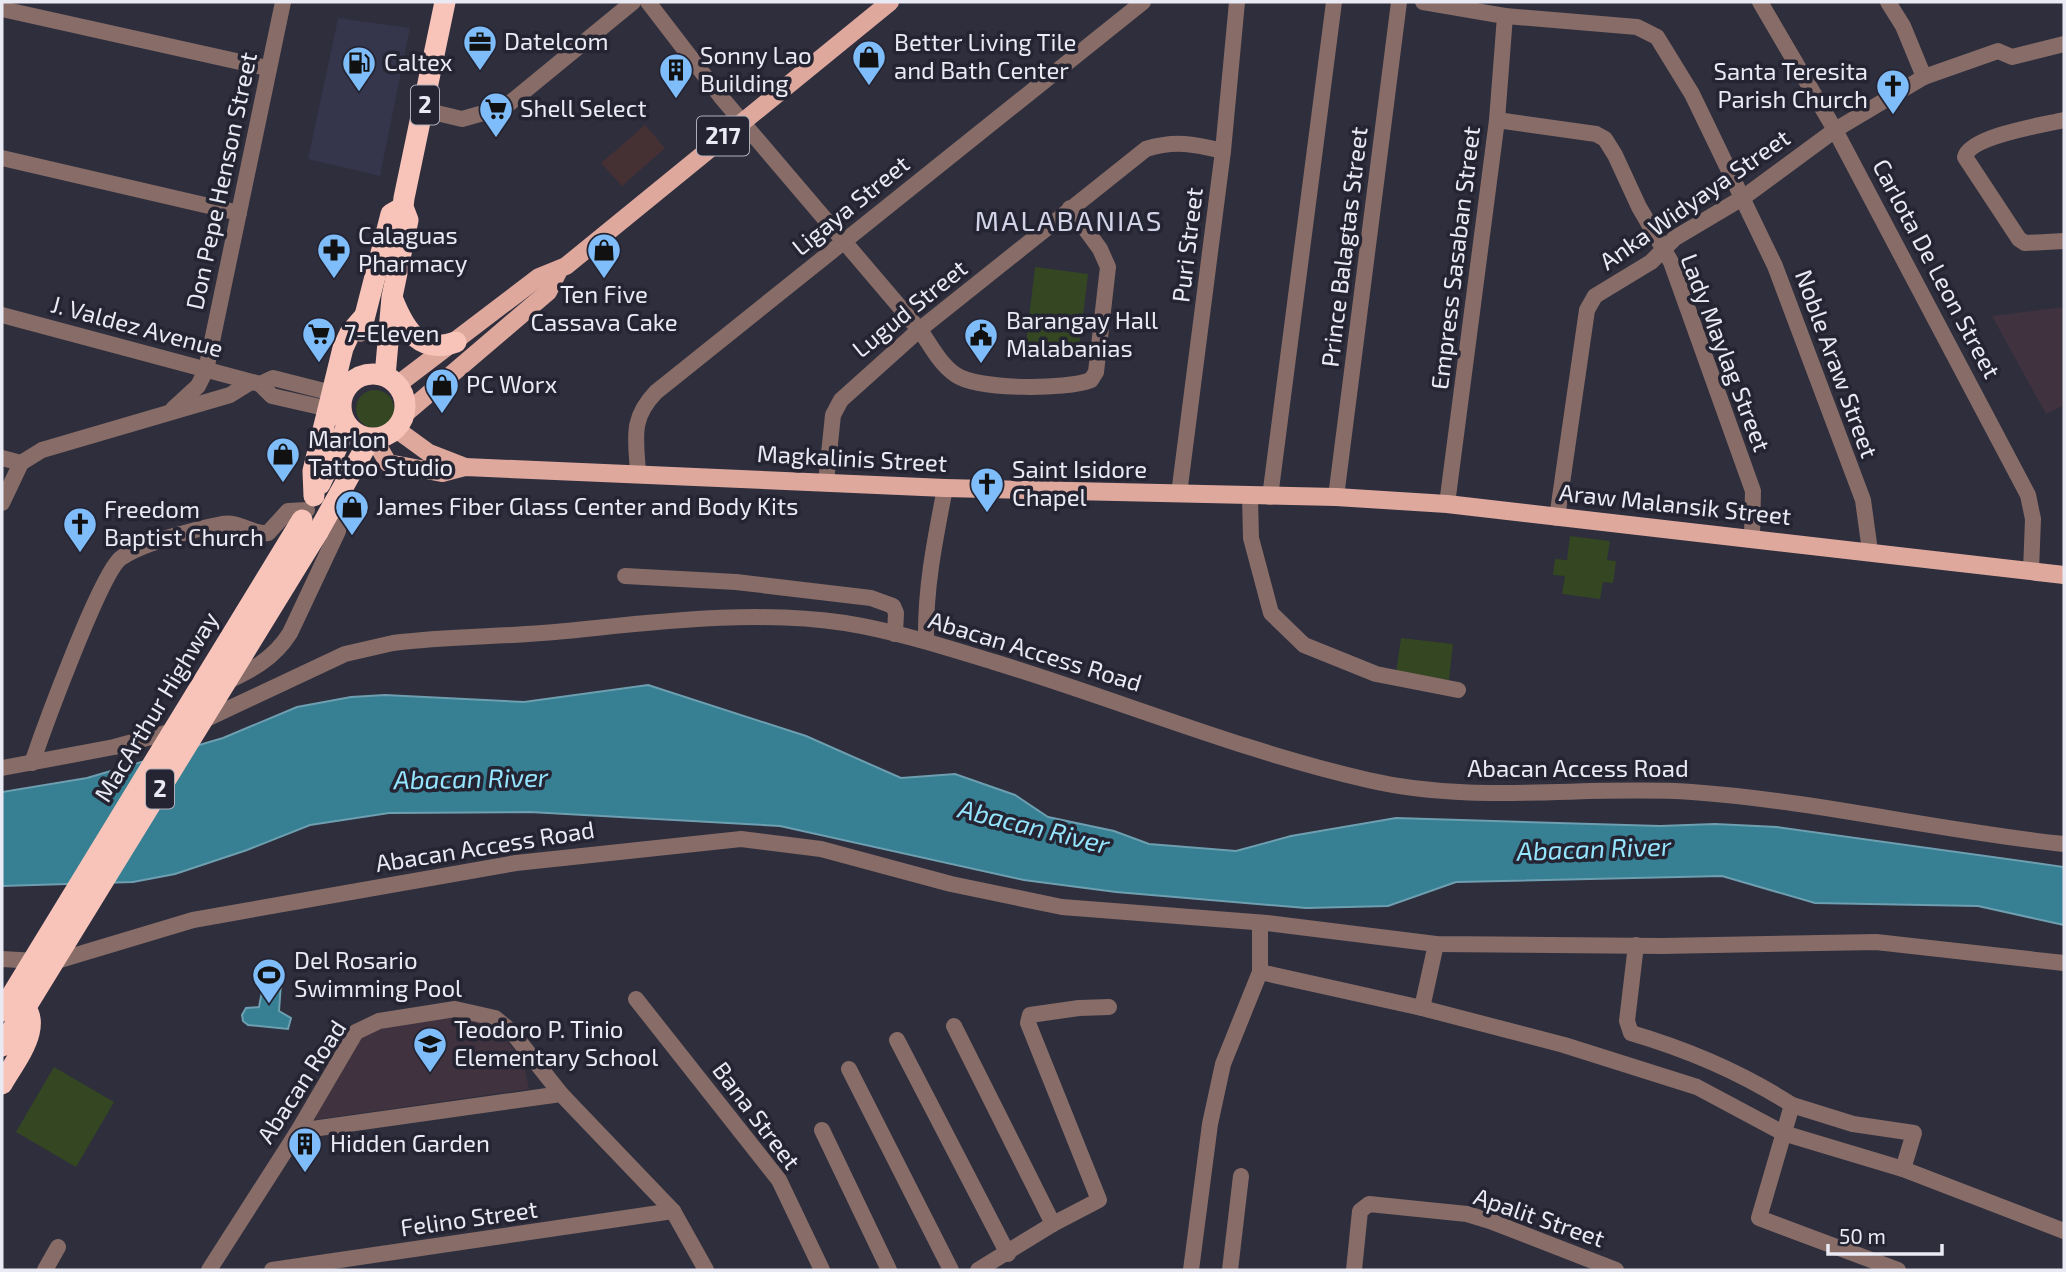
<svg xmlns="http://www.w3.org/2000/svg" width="2066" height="1272" font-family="'Exo 2',sans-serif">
<rect width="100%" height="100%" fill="#2e2e3d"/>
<polygon fill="#35354b" points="338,18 410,28 380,176 308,159"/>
<polygon fill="#453134" points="645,125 665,148 622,186 601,163"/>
<g fill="#40323f">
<polygon points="2064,307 2064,405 2046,414 1992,316"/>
<polygon points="458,1015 485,1020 496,1029 523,1059 529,1089 313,1120 357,1033"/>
</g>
<g fill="#344722">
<polygon points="1035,267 1088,274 1079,350 1026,343"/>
<circle cx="375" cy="409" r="19"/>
<polygon points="1570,536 1610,541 1607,560 1616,561 1613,583 1603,582 1600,599 1562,594 1565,576 1553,575 1555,559 1567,560"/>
<polygon points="1401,638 1453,644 1449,680 1396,673"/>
<polygon points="54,1067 114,1102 76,1167 16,1132"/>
</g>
<g fill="#377f93" stroke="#6d9fb0" stroke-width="2">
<polygon points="648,685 806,736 901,778 955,774 1015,795 1048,817 1114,831 1149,844 1236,851 1291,836 1396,818 1660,826 1715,824 1777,827 2064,867 2064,925 1978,906 1815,903 1722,876 1456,882 1388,906 1306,908 1116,892 1024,880 780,826 530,812 389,813 310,825 247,850 175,874 133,882 2,886 2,792 87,778 223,738 297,707 351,697 385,695 524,702"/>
<polygon points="264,981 281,983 279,1011 291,1018 288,1029 248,1025 243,1021 242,1015 246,1008 259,1007"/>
</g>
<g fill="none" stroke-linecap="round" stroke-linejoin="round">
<g stroke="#876c67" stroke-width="16">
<path d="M648 2 721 97 922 333C932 348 941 365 956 375 978 390 1066 390 1091 380L1096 372 1108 267 1100 249 1070 208"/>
<polyline points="1423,2 1505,16 1637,27 1657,37 1692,94 1775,266 1863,500 1870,551"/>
<polyline points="1760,2 1835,130 2028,495 2033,519 2031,571"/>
<polyline points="1888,2 1903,26 1924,77"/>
<polyline points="2,9 267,68"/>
<polyline points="424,110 462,119 505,107 633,2"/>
<polyline points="1497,120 1596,134 1605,139 1615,155 1639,207 1671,262 1753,491 1752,537"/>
<path d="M2064 120C2043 125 1970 136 1965 157L2019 239 2025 243 2064 241"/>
<polyline points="2,158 239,213"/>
<polyline points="2,315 260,384 272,396 329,409"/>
<polyline points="260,384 273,378 332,393"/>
<polyline points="173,409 198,386 206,370 283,2"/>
<polyline points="2,458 21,463"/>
<path d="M638 472C636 438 630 419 656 392L1143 2"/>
<path d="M826 482 833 415 841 400 919 330 1146 149C1175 140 1194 144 1223 151"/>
<polyline points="1179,494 1223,151 1237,2"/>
<polyline points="1250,497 1251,538 1271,613 1304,645 1376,674 1458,690"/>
<polyline points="1270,497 1334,2"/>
<polyline points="1336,497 1399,2"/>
<polyline points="2,503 21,463 42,450 230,395 251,382"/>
<polyline points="1447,504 1497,120 1505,16"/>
<polyline points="1557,518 1587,310 1595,296 1651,262 1675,238 1744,197 1835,130 1924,77 1998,51 2012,57 2064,44"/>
<polyline points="625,576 736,582 871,598 893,606 896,613 895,634"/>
<path d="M926 641C925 588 935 540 945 488"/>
<path d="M222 684C250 671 273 660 290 633L338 531 339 497"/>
<path d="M198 723 345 654 393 643C447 636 501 637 555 632 650 623 749 609 845 623 895 631 945 647 994 662 1119 700 1241 751 1368 780 1475 805 1584 785 1692 792 1817 801 1940 831 2064 844"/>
<path d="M32 763C43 731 101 572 121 558 142 543 196 529 222 524 240 521 253 535 268 533L288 511 307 510"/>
<polyline points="2,768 114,747 177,730"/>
<path d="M1636 945 1627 1021 1631 1033C1689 1050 1741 1072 1792 1105L1759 1218 1898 1270"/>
<polyline points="2,959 53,962 193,920 516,863 741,839 821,849 951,884 1062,907 1267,923 1436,944 1661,946 1876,942 2064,963"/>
<polyline points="1260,972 1422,1008 1564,1045 1697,1087 1783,1133 1903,1169 2064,1231"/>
<polyline points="636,999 779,1180 822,1270"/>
<polyline points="1422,1008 1436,944"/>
<polyline points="954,1026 1053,1224"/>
<polyline points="897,1040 1008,1254"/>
<polyline points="849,1069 951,1270"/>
<polyline points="1792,1105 1853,1124 1914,1133 1903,1169"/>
<polyline points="822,1130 889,1270"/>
<polyline points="298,1131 561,1094"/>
<polyline points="45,1270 58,1247"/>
<polyline points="209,1270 298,1131 356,1032 379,1021 455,1009 495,1018 511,1031 561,1094 673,1211 706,1270"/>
<polyline points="272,1270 673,1211"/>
<polyline points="978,1270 1053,1224 1099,1200 1028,1023 1030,1015 1079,1008 1109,1007"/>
<polyline points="1191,1270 1210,1124 1223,1064 1260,972 1260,923"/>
<polyline points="1230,1270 1241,1176"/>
<polyline points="1354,1270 1360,1211 1369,1204 1467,1214 1490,1221 1616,1270"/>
</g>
<g stroke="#dea89d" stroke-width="18">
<polyline points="397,385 539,277 566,266 890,2"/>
<polyline points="405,414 548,292 558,272"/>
<polyline points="396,429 429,453 465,467"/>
<polyline points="374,439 388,463 442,473 465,467 945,488 1336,497 1447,504 2064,575"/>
</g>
<g stroke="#f8c4b9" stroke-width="21">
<path d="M393 300C405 330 420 355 456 342"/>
<polyline points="361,331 391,214 403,207"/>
<circle cx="373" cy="406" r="32"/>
<polyline points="385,376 392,297 408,220 403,207 404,198 445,2"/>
<polyline points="320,484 347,426"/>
<polyline points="314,496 313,471 343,348 350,333 364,317"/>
<polyline points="318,532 370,439"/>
<path d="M2 1084C16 1059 50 1020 15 999"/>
</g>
<g stroke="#f8c4b9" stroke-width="21">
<polyline points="2,1011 302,520"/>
<polyline points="2,1046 318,532"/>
</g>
</g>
<defs>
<g id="office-pin" transform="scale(1.75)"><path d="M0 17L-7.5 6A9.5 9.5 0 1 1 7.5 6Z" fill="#7fbdfa" stroke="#242433"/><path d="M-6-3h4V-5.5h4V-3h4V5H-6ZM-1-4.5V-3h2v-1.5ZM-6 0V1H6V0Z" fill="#111"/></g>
<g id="shop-pin" transform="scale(1.75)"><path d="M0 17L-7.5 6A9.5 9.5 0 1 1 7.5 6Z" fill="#7fbdfa" stroke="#242433"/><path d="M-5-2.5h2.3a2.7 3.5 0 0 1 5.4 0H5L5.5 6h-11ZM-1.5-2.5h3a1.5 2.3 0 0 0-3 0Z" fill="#111"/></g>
<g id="fuel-pin" transform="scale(1.75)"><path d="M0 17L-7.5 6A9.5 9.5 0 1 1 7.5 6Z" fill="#7fbdfa" stroke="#242433"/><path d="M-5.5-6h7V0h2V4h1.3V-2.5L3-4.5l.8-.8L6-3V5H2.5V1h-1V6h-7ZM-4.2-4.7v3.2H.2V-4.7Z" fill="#111"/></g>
<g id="building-pin" transform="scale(1.75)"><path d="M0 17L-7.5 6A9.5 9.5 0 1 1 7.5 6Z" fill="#7fbdfa" stroke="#242433"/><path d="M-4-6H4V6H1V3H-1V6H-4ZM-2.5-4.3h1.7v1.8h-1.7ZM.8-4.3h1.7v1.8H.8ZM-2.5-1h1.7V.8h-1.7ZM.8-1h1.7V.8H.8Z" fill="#111"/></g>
<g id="church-pin" transform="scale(1.75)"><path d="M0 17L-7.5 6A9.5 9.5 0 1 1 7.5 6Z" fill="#7fbdfa" stroke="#242433"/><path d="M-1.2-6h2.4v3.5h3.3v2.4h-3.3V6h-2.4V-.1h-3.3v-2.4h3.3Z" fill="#111"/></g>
<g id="supermarket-pin" transform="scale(1.75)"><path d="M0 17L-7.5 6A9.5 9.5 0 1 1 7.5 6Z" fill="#7fbdfa" stroke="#242433"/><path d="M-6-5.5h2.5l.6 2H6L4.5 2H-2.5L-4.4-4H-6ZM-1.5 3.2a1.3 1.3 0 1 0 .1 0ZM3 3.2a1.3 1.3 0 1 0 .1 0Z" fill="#111"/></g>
<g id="pharmacy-pin" transform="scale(1.75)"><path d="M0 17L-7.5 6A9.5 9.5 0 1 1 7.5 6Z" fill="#7fbdfa" stroke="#242433"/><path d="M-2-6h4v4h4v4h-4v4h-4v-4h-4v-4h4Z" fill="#111"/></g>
<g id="civic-pin" transform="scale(1.75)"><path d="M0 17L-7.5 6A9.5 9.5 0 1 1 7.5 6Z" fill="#7fbdfa" stroke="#242433"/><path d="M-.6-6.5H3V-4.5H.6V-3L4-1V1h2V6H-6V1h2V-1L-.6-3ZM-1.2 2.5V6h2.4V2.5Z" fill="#111"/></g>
<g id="stadium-pin" transform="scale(1.75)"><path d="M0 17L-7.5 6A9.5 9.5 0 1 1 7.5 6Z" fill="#7fbdfa" stroke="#242433"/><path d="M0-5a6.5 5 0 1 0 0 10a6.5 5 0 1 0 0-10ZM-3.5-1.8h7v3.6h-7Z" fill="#111"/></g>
<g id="school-pin" transform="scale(1.75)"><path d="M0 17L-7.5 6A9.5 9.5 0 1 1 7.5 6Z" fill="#7fbdfa" stroke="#242433"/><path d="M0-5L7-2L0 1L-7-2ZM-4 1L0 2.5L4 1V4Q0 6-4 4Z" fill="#111"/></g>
</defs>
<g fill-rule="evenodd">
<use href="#office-pin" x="480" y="42"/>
<use href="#shop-pin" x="869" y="57"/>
<use href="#fuel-pin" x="359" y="63"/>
<use href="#building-pin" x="676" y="70"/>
<use href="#church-pin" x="1893" y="86"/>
<use href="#supermarket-pin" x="496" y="109"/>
<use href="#pharmacy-pin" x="334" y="250"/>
<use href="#shop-pin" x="604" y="250"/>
<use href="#supermarket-pin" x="319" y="334"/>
<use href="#civic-pin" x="981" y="335"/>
<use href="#shop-pin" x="442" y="385"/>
<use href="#shop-pin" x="283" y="454"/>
<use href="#church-pin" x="987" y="484"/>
<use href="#shop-pin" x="352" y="507"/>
<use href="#church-pin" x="80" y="524"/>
<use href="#stadium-pin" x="269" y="975"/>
<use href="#school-pin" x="430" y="1044"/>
<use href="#building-pin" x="305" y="1144"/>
</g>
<g text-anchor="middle" stroke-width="7" stroke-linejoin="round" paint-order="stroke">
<g fill="#242433" stroke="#afafba" stroke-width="2">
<rect x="411" y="85.5" width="28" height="39" rx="5"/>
<rect x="697" y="116.5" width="52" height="39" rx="5"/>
<rect x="146" y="769.5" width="28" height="39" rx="5"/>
</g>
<g font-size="23" font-weight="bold" fill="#eaeaf4">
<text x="425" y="113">2</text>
<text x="723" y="144">217</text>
<text x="160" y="797">2</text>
</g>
<g font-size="24" fill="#eaeaf4" stroke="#242433" text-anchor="start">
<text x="504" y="50">Datelcom</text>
<text x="894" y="51">Better Living Tile<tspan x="894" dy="28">and Bath Center</tspan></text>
<text x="700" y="64">Sonny Lao<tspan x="700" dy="28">Building</tspan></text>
<text x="384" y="71">Caltex</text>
<text x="1868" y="80" text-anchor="end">Santa Teresita<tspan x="1868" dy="28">Parish Church</tspan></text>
<text x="520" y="117">Shell Select</text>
<text x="358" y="244">Calaguas<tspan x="358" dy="28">Pharmacy</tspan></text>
<text x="604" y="303" text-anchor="middle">Ten Five<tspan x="604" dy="28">Cassava Cake</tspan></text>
<text x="1006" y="329">Barangay Hall<tspan x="1006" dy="28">Malabanias</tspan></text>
<text x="344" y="342">7-Eleven</text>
<text x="466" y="393">PC Worx</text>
<text x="308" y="448">Marlon<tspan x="308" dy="28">Tattoo Studio</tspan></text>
<text x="1012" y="478">Saint Isidore<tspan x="1012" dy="28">Chapel</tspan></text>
<text x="376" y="515">James Fiber Glass Center and Body Kits</text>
<text x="104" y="518">Freedom<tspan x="104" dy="28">Baptist Church</tspan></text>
<text x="294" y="969">Del Rosario<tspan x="294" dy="28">Swimming Pool</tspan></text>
<text x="454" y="1038">Teodoro P. Tinio<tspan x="454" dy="28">Elementary School</tspan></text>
<text x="330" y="1152">Hidden Garden</text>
</g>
<g font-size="24" fill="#eaeaf4" stroke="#242433">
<text transform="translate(222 181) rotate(-78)" y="8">Don Pepe Henson Street</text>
<text transform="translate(1695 200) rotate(-35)" y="8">Anka Widyaya Street</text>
<text transform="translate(851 206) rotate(-39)" y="8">Ligaya Street</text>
<text transform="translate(1188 245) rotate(-83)" y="8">Puri Street</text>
<text transform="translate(1345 247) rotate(-83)" y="8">Prince Balagtas Street</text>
<text transform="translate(1456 258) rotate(-83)" y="8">Empress Sasaban Street</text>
<text transform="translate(1936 269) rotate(62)" y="8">Carlota De Leon Street</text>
<text transform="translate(910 309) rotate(-39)" y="8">Lugud Street</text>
<text transform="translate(137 327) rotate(15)" y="8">J. Valdez Avenue</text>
<text transform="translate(1725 353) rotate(69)" y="8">Lady Maylag Street</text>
<text transform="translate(1836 364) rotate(70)" y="8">Noble Araw Street</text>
<text transform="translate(852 459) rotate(3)" y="8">Magkalinis Street</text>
<text transform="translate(1675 505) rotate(6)" y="8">Araw Malansik Street</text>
<text transform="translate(1035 652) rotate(17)" y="8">Abacan Access Road</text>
<text transform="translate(157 707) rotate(-59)" y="8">MacArthur Highway</text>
<text x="1578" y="777">Abacan Access Road</text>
<text transform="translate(485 847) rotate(-9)" y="8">Abacan Access Road</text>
<text transform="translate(302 1082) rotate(-57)" y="8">Abacan Road</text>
<text transform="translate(756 1116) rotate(53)" y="8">Bana Street</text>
<text transform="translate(1539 1218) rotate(19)" y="8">Apalit Street</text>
<text transform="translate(469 1219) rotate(-8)" y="8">Felino Street</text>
</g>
<g font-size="26" font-style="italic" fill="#94e5fd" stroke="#242433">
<text transform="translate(471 779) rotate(-1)" y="9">Abacan River</text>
<text transform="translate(1034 827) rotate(14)" y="9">Abacan River</text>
<text transform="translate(1594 849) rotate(-2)" y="9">Abacan River</text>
</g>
<g font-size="28" letter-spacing="2" fill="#d3d3e8" stroke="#242433">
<text x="1069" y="231">MALABANIAS</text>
</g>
</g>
<rect width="2066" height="1272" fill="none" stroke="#eaeaf4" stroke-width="7"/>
<path d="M1828 1244v10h114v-10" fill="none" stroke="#eaeaf4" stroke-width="3.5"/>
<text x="1839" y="1244" font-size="21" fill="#eaeaf4" stroke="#242433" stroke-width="5" paint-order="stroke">50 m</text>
</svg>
